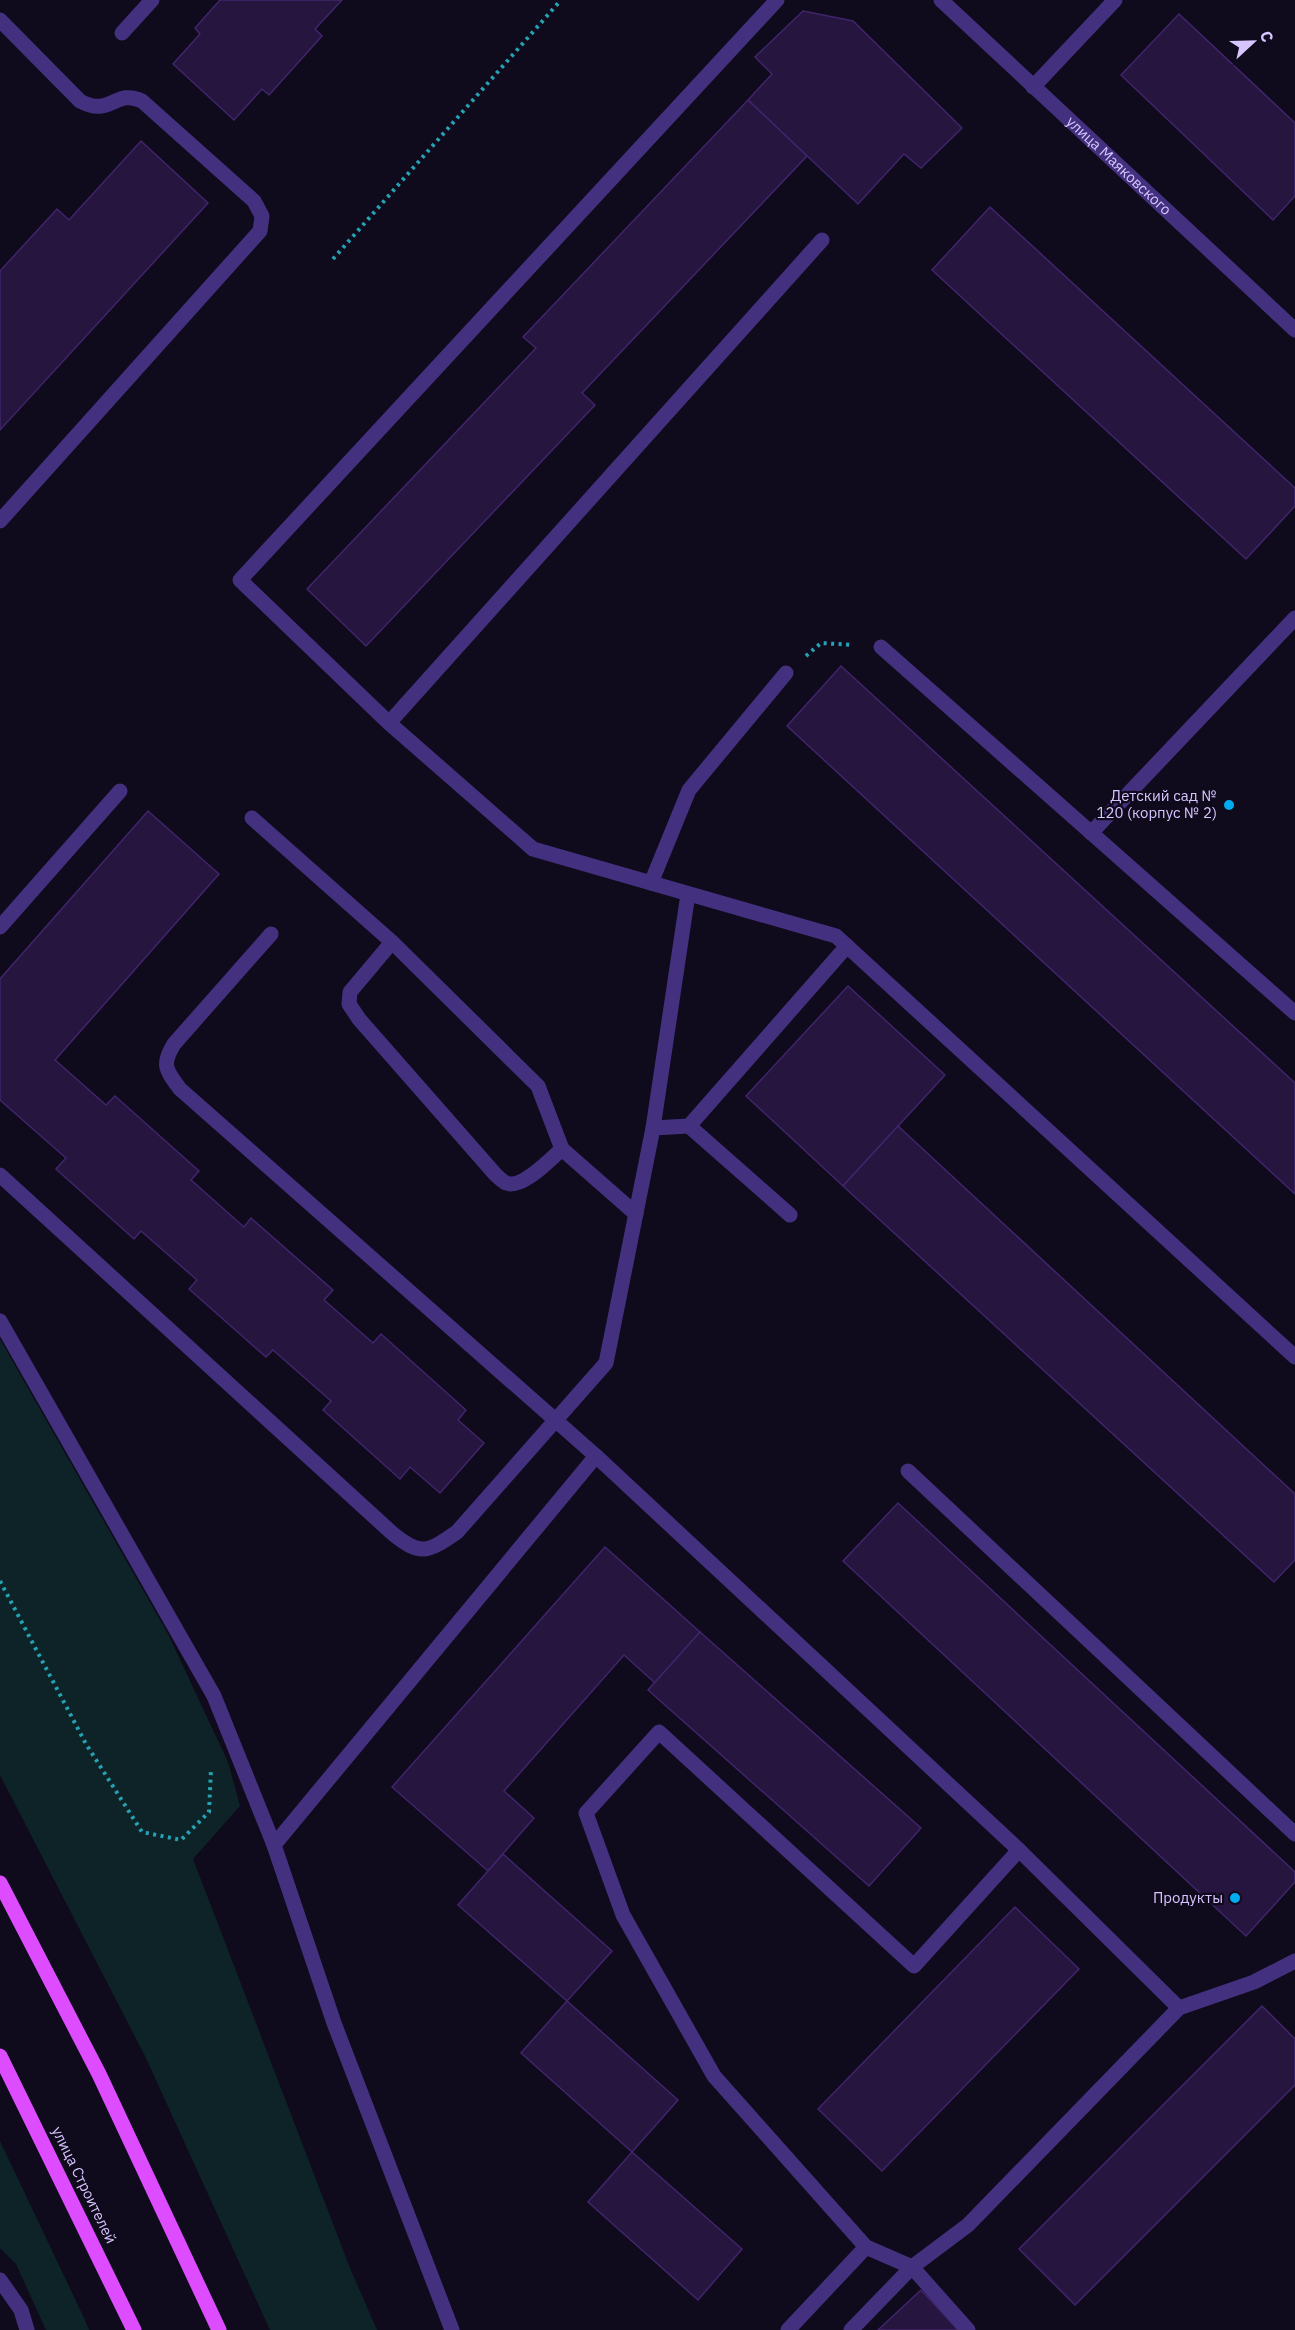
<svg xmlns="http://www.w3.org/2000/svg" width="1295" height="2330" font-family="'IBM Plex Sans',sans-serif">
<rect width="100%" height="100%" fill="#100a1d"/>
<g fill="#0d2327">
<polygon points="0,1339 168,1634 228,1762 240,1806 193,1859 350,2268 377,2330 270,2330 145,2056 0,1775"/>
<polygon points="0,2141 84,2318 89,2330 46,2330 16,2264 0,2248"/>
</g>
<g fill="#25153f" stroke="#40256c" stroke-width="1.5">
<polygon points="220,0 342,0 315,29 322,36 269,95 262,89 234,120 173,64 200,34 195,28"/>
<polygon points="803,11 853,21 962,128 921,168 904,154 858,204 748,100 772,74 755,57"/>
<polygon points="1179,14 1295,123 1295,196 1273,220 1121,75"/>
<polygon points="748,100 807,156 582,393 595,405 366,646 307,589 536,348 523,337"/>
<polygon points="141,141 208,203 0,430 0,271 57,209 69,220"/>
<polygon points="990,207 1295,488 1295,506 1246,559 932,270"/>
<polygon points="841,666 1295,1083 1295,1194 787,726"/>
<polygon points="148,811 219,874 55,1060 106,1105 115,1096 199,1171 191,1180 244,1227 251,1218 333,1290 324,1300 373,1343 381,1334 466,1410 458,1420 484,1443 440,1493 410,1467 400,1479 323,1410 331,1401 273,1350 266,1357 189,1289 197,1280 141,1231 134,1239 56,1169 66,1158 0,1100 0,979"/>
<polygon points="848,986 945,1075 843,1186 746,1096"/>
<polygon points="898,1126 1295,1494 1295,1560 1274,1582 843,1186"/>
<polygon points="898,1503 1295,1872 1295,1882 1246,1936 843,1561"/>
<polygon points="605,1547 700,1632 655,1683 624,1655 504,1791 534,1818 488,1871 392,1787"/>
<polygon points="700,1632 921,1828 869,1886 648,1690"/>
<polygon points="503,1854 612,1951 567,2001 458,1905"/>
<polygon points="1015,1907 1079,1969 882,2171 818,2109"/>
<polygon points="567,2001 678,2100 632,2152 521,2053"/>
<polygon points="1262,2006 1295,2039 1295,2085 1075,2305 1019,2249"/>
<polygon points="632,2152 742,2249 698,2300 588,2202"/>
<polygon points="921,2290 958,2330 878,2330"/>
</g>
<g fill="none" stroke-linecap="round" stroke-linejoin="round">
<g stroke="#24a3b4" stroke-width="4" stroke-dasharray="3 4.5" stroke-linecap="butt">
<polyline points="333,259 561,0"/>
<polyline points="806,656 821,643 853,645"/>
<polyline points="0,1581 86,1744 142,1832 181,1840 209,1812 211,1769"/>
</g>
<g stroke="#43317f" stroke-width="15">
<polyline points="777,0 240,580 389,723 533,849 836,936 1295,1357"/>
<path id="s1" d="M941 0 1295 330"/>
<path d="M0 20 80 101C111 118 115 88 142 101L254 201 262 216 260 231 0 521"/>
<polyline points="122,33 152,0"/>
<polyline points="1033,87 1115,0"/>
<polyline points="881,647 1295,1013"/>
<polyline points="389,723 822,240"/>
<polyline points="252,818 392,942 538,1086 562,1149 636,1214"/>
<polyline points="1091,833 1295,618"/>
<polyline points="651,883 689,790 786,673"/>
<polyline points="0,927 120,791"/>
<path d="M271 934 174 1044C161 1065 166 1070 180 1089L596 1456 1019 1850 1179 2008"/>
<path d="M392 942 350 992 349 1004 359 1019 495 1174C498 1177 502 1181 506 1183 522 1190 550 1159 562 1149"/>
<polyline points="689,1126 790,1215"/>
<polyline points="653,1128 689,1126 847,946"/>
<path d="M0 1175 392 1533C421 1557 428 1552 457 1532L606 1363 653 1128 688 894"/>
<polyline points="0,1321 214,1696 274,1845 334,2023 452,2330"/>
<polyline points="908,1471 1295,1834"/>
<polyline points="274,1845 596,1456"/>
<polyline points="866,2247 714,2076 623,1915 586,1813 659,1732 914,1966 1019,1850"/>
<polyline points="0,2280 21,2310 27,2330"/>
<polyline points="788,2330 866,2247 912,2267 968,2330"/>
<polyline points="851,2330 912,2267 968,2225 1179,2008 1254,1982 1295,1961"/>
</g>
<g stroke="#dd4cff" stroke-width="15">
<polyline points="0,1883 99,2074 219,2330"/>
<polyline points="0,2056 134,2330"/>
</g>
</g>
<g fill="#00acf0" stroke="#100a1d" stroke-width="2">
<circle cx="1229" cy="805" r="6"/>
<circle cx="1235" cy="1898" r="6"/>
</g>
<g text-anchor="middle" stroke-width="4.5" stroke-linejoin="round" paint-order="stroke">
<g font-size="15" fill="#d7c5ff" stroke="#100a1d">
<text dy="5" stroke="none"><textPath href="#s1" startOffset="243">улица Маяковского</textPath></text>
<text transform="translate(84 2185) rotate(64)" y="5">улица Строителей</text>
</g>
<g font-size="15" fill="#d7c5ff" stroke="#100a1d" text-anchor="end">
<text x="1217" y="801">Детский сад №<tspan x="1217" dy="17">120 (корпус № 2)</tspan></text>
<text x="1223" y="1903">Продукты</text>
</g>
</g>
<g transform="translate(1253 42) rotate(68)" stroke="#100a1d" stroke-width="4.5" paint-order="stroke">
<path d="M0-4.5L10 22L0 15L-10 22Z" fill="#d7c5ff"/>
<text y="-9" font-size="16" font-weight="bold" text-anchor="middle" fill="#d7c5ff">С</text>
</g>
</svg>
